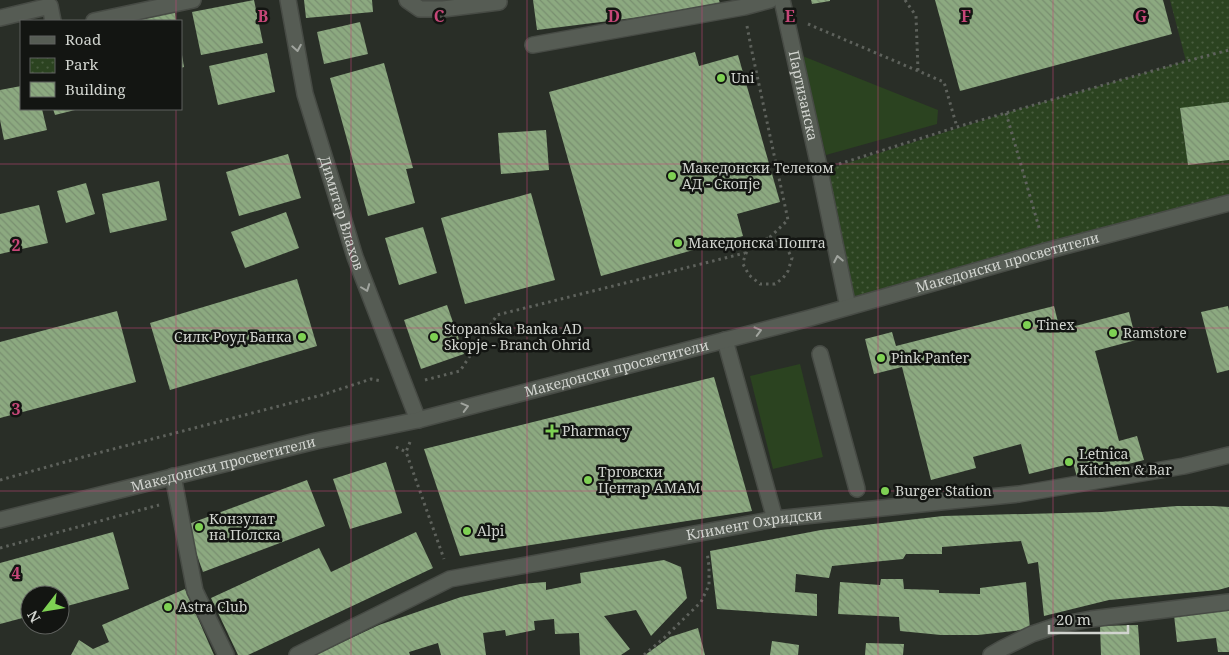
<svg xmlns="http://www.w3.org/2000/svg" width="1229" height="655" font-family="'Noto Serif',serif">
<defs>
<pattern id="park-dots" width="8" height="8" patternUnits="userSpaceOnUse" patternTransform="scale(1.25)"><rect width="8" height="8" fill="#2b4320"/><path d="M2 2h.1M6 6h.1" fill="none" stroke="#495d3f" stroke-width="1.8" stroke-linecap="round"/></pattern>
<pattern id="building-back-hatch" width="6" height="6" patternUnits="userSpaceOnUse" patternTransform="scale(1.25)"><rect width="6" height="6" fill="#8ca980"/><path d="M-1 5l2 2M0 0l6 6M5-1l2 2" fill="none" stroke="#798f70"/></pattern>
</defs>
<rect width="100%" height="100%" fill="#292e27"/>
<g fill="#2b4320">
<polygon points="800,55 938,110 937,124 826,155"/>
<polygon points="800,364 823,457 773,469 750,376"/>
</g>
<polygon fill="url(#park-dots)" points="1170,0 1229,0 1229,102 1180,109 1188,165 1229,160 1229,203 851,304 822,171 1006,113 1186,61"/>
<g fill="url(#building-back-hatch)">
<polygon points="254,0 263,43 201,55 192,12"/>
<polygon points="304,0 372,0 373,12 306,18"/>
<polygon points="533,0 719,0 721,7 537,30"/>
<polygon points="811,0 830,0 830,1 812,4"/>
<polygon points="935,0 1163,0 1172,34 960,91"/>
<polygon points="175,12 176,21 125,21 125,20"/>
<polygon points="360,22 368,54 324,64 317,32"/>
<polygon points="695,52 699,66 738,55 780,202 737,214 743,236 601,276 549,92"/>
<polygon points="267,53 275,92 218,105 209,66"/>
<polygon points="181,55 182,55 184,67 181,68"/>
<polygon points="384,63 413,168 406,169 415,203 368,216 330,78"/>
<polygon points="21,86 21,109 42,109 47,130 4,140 0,120 0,90"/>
<polygon points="1229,102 1229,160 1188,165 1180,108"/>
<polygon points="53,109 79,109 55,115"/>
<polygon points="546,130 549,170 501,174 498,133"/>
<polygon points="288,154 301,198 239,216 226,172"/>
<polygon points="159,181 167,220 110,233 102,194"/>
<polygon points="86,183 95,214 66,223 57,191"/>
<polygon points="531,193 555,280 465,304 441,218"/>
<polygon points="39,205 48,243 0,254 0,214"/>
<polygon points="286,212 299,248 245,268 231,232"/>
<polygon points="423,227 437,273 399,285 385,238"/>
<polygon points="297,279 317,346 170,390 150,323"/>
<polygon points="447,305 464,354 421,369 404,320"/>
<polygon points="1054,306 1060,330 1129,312 1136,340 1095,351 1119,441 1137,436 1144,460 1077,477 1073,463 1029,474 1021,444 973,457 976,468 931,480 902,367 874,374 865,339 892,332 896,346"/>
<polygon points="1228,306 1229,311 1229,370 1217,373 1201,312"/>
<polygon points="117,311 136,382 0,418 0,342"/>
<polygon points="714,377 752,511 460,556 424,449"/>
<polygon points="386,462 402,513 350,529 333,479"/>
<polygon points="307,480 325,526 203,572 186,525"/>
<polygon points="1177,506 1213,506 1229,507 1229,587 1218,590 1109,600 1044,616 1038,562 1028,564 1021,541 942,547 942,554 906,554 903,559 832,566 829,578 796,574 795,592 817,594 817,616 717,609 710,551 821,530 943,516 1102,512"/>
<polygon points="113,532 129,589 60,608 60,595 30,595 30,616 0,624 0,563"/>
<polygon points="416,532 433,568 248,655 238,655 211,598 319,548 331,572"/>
<polygon points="664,560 681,567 687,598 651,636 636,610 604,616 630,649 621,655 580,655 579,633 555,634 554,619 534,621 535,630 506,636 505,630 483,633 486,655 441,655 438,643 409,652 410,655 315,655 379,625 461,597 520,584 546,582 546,590 581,583 580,573"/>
<polygon points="881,579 903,579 904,589 939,590 939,593 980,594 980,588 1026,582 1030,629 978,635 941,635 900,631 899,617 838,614 840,582 880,585"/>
<polygon points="185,589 214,655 71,655 79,640 93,649 109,642 102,625"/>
<polygon points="1229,609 1229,652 1218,652 1216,638 1177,642 1174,615"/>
<polygon points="1138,625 1140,655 1101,655 1100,626"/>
<polygon points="698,628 705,655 645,655 670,637"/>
<polygon points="772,641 799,645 798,655 770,655"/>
<polygon points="866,643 904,644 903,655 865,655"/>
</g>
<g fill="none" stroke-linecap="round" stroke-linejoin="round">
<g stroke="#474b45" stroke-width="18">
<g id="lane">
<polyline points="407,0 420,9 443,9 499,2"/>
<polyline points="533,45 744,7 770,0"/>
</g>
</g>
<g stroke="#474b45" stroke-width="18">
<g id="street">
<path id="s1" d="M288 0 305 94 348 234 355 257 418 420"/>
<path id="s2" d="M782 0 820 171 848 307"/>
<polyline points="0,18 50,6 53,21"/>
<polyline points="94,21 193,0"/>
<polyline points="725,340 775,519"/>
<polyline points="820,354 857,489"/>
<polyline points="173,476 195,591 226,655"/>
<path id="s3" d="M0 520 316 441 418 420 810 318 1046 251 1229 203"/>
<path id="s4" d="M297 655 450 579 775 519 1019 494 1184 466 1229 455"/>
<polyline points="991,655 1003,648 1032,634 1059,625 1091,619 1229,602"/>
</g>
</g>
<g stroke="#5e625c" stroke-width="3" stroke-dasharray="2.5 4" stroke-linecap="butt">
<polyline points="905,0 916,16 918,71"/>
<polyline points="808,24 944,82 957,127"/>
<polyline points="747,26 751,47 788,220 769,238"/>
<polyline points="1006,113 1040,231"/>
<polyline points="839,164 957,127 1187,61 1229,50"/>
<path d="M769 238 784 243 792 258 788 271 783 278 775 284H760L749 275 743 264C746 247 753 242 769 238Z"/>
<polyline points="425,380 460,371 497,315 745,253"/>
<polyline points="410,442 406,452 444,559"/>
<polyline points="396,447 406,452"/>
<polyline points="0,480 94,454 322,395 371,379 382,381"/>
<polyline points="0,548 159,505"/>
<polyline points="644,655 664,638 701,602 709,585 709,566 707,552"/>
</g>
<use href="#lane" stroke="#565c54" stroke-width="15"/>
<use href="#street" stroke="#565c54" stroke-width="15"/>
</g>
<defs><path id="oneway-chevron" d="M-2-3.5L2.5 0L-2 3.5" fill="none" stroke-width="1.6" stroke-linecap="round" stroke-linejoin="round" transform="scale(1.25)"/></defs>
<g stroke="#a0a49e">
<use href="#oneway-chevron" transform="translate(297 48) rotate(80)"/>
<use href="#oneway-chevron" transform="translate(838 259) rotate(-101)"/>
<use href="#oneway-chevron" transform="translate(366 288) rotate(69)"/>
<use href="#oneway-chevron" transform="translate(758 331) rotate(-15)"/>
<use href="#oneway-chevron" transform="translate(465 407) rotate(-15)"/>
</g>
<path fill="none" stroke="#c64778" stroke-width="1" stroke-opacity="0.55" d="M176 0V21M351 0V655M527 0V655M702 0V655M878 0V655M1053 0V655M176 109V655M0 164H1229M0 328H1229M0 491H1229"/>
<g fill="#7ed153" stroke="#131512" stroke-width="2">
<circle cx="721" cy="78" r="5"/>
<circle cx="672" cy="176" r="5"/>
<circle cx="678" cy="243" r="5"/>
<circle cx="1027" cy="325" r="5"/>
<circle cx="1113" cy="333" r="5"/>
<circle cx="302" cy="337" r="5"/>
<circle cx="434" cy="337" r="5"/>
<circle cx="881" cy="358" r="5"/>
<path d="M549.5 423.5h5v5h5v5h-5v5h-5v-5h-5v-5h5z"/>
<circle cx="1069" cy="462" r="5"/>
<circle cx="588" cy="480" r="5"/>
<circle cx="885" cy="491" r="5"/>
<circle cx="199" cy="527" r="5"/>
<circle cx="467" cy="531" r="5"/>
<circle cx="168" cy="607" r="5"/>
</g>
<g text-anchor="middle" stroke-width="5" stroke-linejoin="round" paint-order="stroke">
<g font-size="14" fill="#d1d4cf" stroke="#131512" text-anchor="start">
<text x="731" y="83">Uni</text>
<text x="682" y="173">Македонски Телеком<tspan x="682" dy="16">АД - Скопје</tspan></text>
<text x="688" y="248">Македонска Пошта</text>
<text x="1037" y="330">Tinex</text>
<text x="444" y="334">Stopanska Banka AD<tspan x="444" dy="16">Skopje - Branch Ohrid</tspan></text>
<text x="1123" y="338">Ramstore</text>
<text x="292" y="342" text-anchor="end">Силк Роуд Банка</text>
<text x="891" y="363">Pink Panter</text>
<text x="562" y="436">Pharmacy</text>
<text x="1079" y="459">Letnica<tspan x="1079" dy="16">Kitchen &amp; Bar</tspan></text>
<text x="598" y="477">Трговски<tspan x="598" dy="16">Центар АМАМ</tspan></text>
<text x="895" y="496">Burger Station</text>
<text x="209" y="524">Конзулат<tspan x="209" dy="16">на Полска</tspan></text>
<text x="477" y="536">Alpi</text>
<text x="178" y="612">Astra Club</text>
</g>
<g font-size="14" fill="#d1d4cf" stroke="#131512">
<text dy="5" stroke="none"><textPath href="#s2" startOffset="98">Партизанска</textPath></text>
<text dy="5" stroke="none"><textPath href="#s1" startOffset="220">Димитар Влахов</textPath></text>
<text dy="5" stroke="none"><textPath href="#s3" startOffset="1040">Македонски просветители</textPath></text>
<text dy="5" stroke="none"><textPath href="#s3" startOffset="635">Македонски просветители</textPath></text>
<text dy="5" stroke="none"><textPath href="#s3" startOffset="230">Македонски просветители</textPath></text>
<text dy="5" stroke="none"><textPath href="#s4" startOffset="480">Климент Охридски</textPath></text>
</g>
</g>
<g font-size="16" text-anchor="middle" font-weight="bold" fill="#c64778" stroke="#131512" stroke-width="5" stroke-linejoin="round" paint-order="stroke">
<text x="263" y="22">B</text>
<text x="439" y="22">C</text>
<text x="614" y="22">D</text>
<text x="790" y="22">E</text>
<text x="966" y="22">F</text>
<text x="1141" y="22">G</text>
<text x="16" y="251">2</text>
<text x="16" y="415">3</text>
<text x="16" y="579">4</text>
</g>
<rect x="20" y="20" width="162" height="90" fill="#131512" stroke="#5f615e"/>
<rect x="30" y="36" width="25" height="8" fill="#565c54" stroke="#5f615e"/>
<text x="65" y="45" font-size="15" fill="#d1d4cf">Road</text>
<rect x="30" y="58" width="25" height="15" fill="url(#park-dots)" stroke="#5f615e"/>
<text x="65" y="70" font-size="15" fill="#d1d4cf">Park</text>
<rect x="30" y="82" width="25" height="15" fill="url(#building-back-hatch)" stroke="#5f615e"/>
<text x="65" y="95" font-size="15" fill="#d1d4cf">Building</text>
<g transform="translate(45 610) rotate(239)"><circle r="24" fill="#131512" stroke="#5f615e"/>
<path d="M0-4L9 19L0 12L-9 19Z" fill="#7ed153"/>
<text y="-8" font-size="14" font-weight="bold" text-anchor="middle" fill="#d1d4cf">N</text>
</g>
<path d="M1049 625v8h79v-8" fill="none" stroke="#d1d4cf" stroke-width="2.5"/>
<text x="1056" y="625" font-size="15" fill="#d1d4cf" stroke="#131512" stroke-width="4" paint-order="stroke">20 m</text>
</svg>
